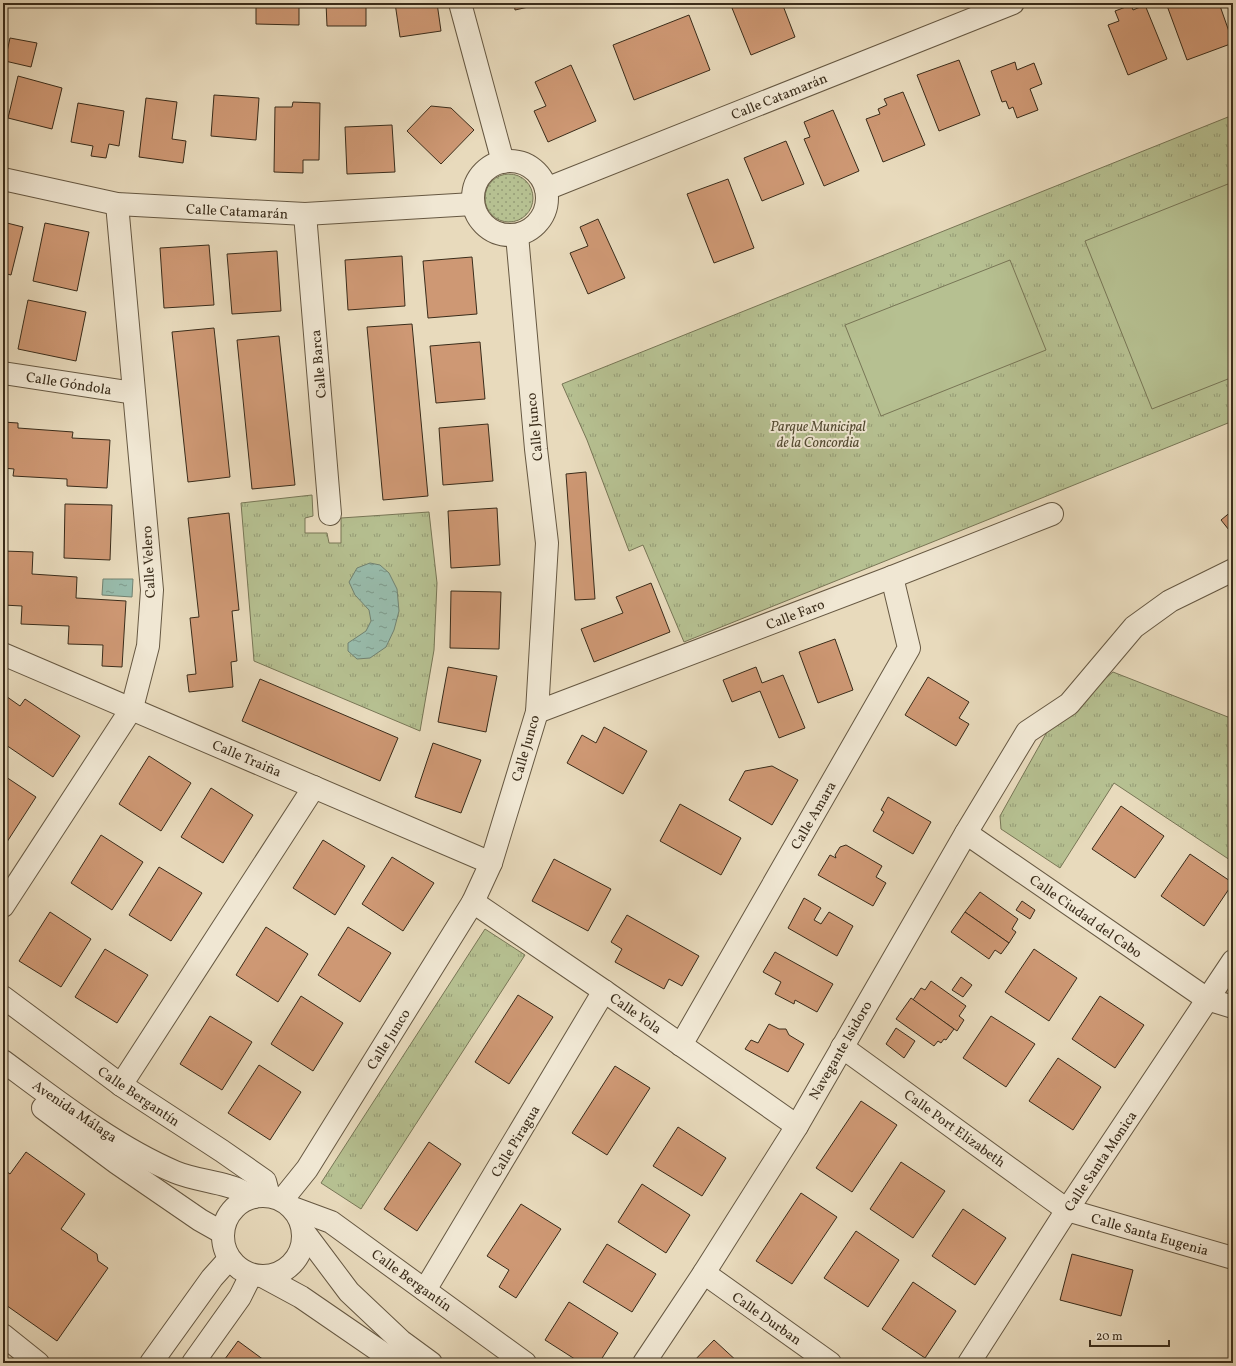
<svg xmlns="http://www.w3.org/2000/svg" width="1236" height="1366" font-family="Vollkorn,serif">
<defs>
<pattern id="grass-dots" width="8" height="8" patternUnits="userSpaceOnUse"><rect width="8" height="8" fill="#b6c091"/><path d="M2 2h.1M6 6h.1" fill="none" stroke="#959c76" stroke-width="1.8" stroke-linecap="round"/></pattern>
<pattern id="park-tufts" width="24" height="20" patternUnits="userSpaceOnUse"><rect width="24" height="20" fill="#b6c091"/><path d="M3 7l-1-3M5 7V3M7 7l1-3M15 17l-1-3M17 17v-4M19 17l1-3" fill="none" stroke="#959c76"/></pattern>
<pattern id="water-ripples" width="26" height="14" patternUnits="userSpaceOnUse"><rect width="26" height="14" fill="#98bbab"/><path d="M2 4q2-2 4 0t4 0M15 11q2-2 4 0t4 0" fill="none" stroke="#7d988a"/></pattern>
</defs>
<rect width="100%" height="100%" fill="#e8dabc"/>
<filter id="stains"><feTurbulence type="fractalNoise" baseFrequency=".005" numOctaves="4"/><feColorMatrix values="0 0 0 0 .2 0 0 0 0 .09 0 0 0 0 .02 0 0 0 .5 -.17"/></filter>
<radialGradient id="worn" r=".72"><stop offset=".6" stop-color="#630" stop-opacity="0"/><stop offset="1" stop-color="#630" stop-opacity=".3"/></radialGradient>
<circle fill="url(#grass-dots)" stroke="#787656" cx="509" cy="198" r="24"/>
<g fill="url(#park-tufts)" stroke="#787656">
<polygon points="1233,115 1233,421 684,642 643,545 629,551 587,440 562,384"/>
<polygon points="312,495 313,516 305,518 305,533 327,533 329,543 341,543 341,518 429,512 437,583 434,650 420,731 254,661 241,503"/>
<polygon points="1113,672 1233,719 1233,862 1114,783 1060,868 1001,829 1000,816 1052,723"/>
<polygon points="485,929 525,955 361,1209 321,1183"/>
</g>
<g fill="#b6c091" stroke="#787656">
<polygon points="1233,182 1233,377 1152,409 1085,241"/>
<polygon points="1010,260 1046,350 881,416 845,325"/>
</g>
<g fill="url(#water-ripples)" stroke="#728271">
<polygon points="370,563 380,565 389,573 397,589 399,611 394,630 386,647 370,658 357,659 348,651 348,643 366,631 371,621 369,610 355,595 349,582 357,568"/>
<polygon points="103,579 133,579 132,597 102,595"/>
</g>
<g fill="#ce9874" stroke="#3a2c1a">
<polygon points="256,3 299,3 299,25 256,24"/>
<polygon points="326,3 366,3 366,26 327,26"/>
<polygon points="395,3 437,3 441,31 400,37"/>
<polygon points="514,3 546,3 515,10"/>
<polygon points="744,3 782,3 795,37 751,55 732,8"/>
<polygon points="1166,3 1219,3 1233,43 1187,60"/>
<polygon points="1131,5 1133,10 1145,5 1167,59 1128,75 1108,25 1119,21 1115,11"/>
<polygon points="689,15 710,70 634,100 613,45"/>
<polygon points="10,38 37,43 31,67 5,61"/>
<polygon points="959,60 980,115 939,131 917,75"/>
<polygon points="1015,62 1017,70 1034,63 1042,84 1030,89 1038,110 1017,118 1013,107 1009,109 1006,101 1002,102 991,71"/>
<polygon points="571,65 596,121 548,142 534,111 546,106 535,82"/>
<polygon points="18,76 62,88 52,129 8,118"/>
<polygon points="903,92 925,145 883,162 866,119 880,114 878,109 887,105 884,99"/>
<polygon points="214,95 259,98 256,140 211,136"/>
<polygon points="146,98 177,102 172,139 186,141 183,163 139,157"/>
<polygon points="293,102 320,103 319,160 303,160 303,173 274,172 275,107 292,107"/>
<polygon points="78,103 124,111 119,146 109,144 106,158 91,156 93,146 71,142"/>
<polygon points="431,106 451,108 474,130 441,164 407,131"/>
<polygon points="833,110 859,171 824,186 804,139 810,137 804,122"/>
<polygon points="392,125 395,172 347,174 345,127"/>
<polygon points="786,141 804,184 762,201 744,158"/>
<polygon points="728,179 754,248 714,263 687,194"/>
<polygon points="598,219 625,278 588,294 570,253 588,246 580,227"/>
<polygon points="3,222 23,227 11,275 3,273"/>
<polygon points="45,223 89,232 77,291 33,281"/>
<polygon points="209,245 214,305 164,308 160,248"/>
<polygon points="277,251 281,311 232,314 227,254"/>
<polygon points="402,256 405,306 348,310 345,260"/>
<polygon points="472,257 477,314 428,318 423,261"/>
<polygon points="28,300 86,312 76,361 18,349"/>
<polygon points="412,324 428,496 383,500 367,327"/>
<polygon points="214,328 230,477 188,482 172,332"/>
<polygon points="279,336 295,485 252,489 237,340"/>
<polygon points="480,342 485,399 436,403 430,346"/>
<polygon points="3,422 18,423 18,428 73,432 72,438 110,440 107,488 67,486 67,479 13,476 14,469 3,468"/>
<polygon points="488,424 493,481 443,485 439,428"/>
<polygon points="586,472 595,599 575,600 566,474"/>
<polygon points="65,504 112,505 110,560 64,558"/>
<polygon points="497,508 500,565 451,568 448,511"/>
<polygon points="1233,510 1233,535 1221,520"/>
<polygon points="229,513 239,610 232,611 237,661 231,662 233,687 189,692 187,675 196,674 190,618 199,617 188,518"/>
<polygon points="3,551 33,552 32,574 77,577 76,598 126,601 122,667 102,666 103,645 68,644 69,626 21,624 22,606 3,605"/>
<polygon points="651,583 670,632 594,662 581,629 623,613 616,597"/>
<polygon points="451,591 501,592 499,649 450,648"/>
<polygon points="835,639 853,690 818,703 799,652"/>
<polygon points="448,667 497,676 486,732 438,722"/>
<polygon points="756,667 762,683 783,675 805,728 779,738 760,691 732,702 723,680"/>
<polygon points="928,677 969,702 959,718 969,724 956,746 905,715"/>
<polygon points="260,679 398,738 380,781 242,721"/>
<polygon points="3,694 20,706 25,699 80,736 53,777 3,743"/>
<polygon points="604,727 647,751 623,794 567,763 582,735 596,743"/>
<polygon points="433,743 481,760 461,813 415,797"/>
<polygon points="149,756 191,783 161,831 119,804"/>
<polygon points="772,766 798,780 772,825 729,800 745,771"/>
<polygon points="3,775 36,797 5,845 3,843"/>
<polygon points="211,788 253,815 223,863 181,837"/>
<polygon points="888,797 931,822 913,854 873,831 884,812 881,810"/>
<polygon points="680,804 741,838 721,875 660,841"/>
<polygon points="1121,806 1164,836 1135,878 1092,849"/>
<polygon points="101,835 143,862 112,910 71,883"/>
<polygon points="323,840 365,866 335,915 293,888"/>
<polygon points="846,845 882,866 876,877 886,883 873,906 818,875 830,855 836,858 835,855 840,847"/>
<polygon points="1190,854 1233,883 1204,926 1161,896"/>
<polygon points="392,857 434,883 403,931 362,904"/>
<polygon points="554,859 611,889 588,931 532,901"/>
<polygon points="159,867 202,893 171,941 129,915"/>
<polygon points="980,892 1018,919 1012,929 1016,932 1009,943 965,912"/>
<polygon points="804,898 821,908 814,920 821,924 829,912 853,926 837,956 788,928"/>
<polygon points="1022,901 1035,910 1030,919 1016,910"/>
<polygon points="50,912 91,939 61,987 19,961"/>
<polygon points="965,912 1009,943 1001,954 995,950 989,959 951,932"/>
<polygon points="627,915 699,956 682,986 669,979 664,989 615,962 622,949 611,942"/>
<polygon points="266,927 308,954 278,1002 236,975"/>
<polygon points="348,927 391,953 360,1002 318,975"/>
<polygon points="105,949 148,975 117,1023 75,997"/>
<polygon points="1034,949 1077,978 1049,1021 1005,992"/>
<polygon points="775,952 833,984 817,1012 795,1000 794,1004 775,994 781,982 763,972"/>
<polygon points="961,977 972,985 963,997 952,990"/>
<polygon points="931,981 966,1006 959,1016 964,1020 957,1031 913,1000 921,988 925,990"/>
<polygon points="518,995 553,1017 509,1084 475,1062"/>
<polygon points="301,996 343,1023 313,1071 271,1044"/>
<polygon points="1100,996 1144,1025 1115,1068 1072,1039"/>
<polygon points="911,998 954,1029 946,1040 944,1039 941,1043 938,1041 934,1046 896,1019"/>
<polygon points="210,1016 252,1042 222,1090 180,1064"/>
<polygon points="991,1016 1035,1044 1006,1087 963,1058"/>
<polygon points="769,1024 779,1029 786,1029 789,1035 804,1044 788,1072 745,1049 751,1040 758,1043"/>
<polygon points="896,1028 915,1041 904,1058 886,1044"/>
<polygon points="1058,1058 1101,1087 1073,1130 1029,1101"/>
<polygon points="259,1065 301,1092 270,1140 228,1113"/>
<polygon points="615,1066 650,1088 607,1155 572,1133"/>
<polygon points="861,1101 897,1125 852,1192 816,1168"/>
<polygon points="678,1127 726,1158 702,1196 653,1166"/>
<polygon points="429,1142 461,1164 417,1231 384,1209"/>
<polygon points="26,1152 85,1194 61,1229 97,1254 98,1261 108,1268 57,1341 3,1303 3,1169 10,1174"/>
<polygon points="901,1162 945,1191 913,1238 870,1209"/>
<polygon points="642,1184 690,1215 666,1253 618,1222"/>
<polygon points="801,1193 837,1217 792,1284 756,1261"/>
<polygon points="521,1204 561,1229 516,1298 499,1287 509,1270 487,1256"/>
<polygon points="963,1209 1006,1238 975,1285 932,1256"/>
<polygon points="856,1231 899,1260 868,1307 824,1278"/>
<polygon points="607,1244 656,1274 632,1312 583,1282"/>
<polygon points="1072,1254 1133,1270 1121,1316 1060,1300"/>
<polygon points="913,1282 956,1311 925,1358 882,1329"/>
<polygon points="569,1302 618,1333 599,1363 581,1363 545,1340"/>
<polygon points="714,1340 739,1363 692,1363"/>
<polygon points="238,1341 268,1363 222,1363"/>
</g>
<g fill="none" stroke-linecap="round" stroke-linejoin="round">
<g stroke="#665842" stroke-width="24">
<g id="minor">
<polyline points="460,3 503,162"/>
<circle cx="510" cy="198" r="37"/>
<polyline points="3,179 117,204 305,214 473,204"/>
<polyline points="546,189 1013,3"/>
<polyline points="305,214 330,514"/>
<polyline points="3,373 134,393"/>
<polyline points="3,654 491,863"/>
<polyline points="537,712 892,577 1052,514"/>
<polyline points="966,833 1207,999 1233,1007"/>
<polyline points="473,902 604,991 797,1126"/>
<polyline points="3,906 132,708 148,646 152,590 117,204"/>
<polyline points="3,997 121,1085 222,1151 265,1181 269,1196"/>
<polyline points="681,1045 909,648 892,577"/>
<polyline points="842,1047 1067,1210 1233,1258"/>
<path d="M3 1061C56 1100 114 1146 175 1172 192 1179 211 1181 228 1186 237 1188 245 1193 254 1197"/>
<polyline points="121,1085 314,787"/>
<polyline points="43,1108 117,1163 200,1220 223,1233"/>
<circle cx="263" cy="1236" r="40"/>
<polyline points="282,1200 307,1169 473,902 491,863 537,712 547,543 536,449 517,235"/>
<polyline points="293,1208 331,1222 525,1363"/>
<polyline points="304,1232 349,1292 401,1341 431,1363"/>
<polyline points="704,1273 830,1363"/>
<polyline points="264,1277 301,1297 397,1363"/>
<polyline points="425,1290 604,991"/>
<polyline points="3,1335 38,1363"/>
<polyline points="151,1363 212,1278 229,1259"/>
<polyline points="193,1363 240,1297 251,1275"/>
<polyline points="644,1363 704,1273 797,1126 966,833 1027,732 1069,704 1134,627 1170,601 1233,570"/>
<polyline points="969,1363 1067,1210 1233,961"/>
</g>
</g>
<use href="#minor" stroke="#f0e7d3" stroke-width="22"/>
</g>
<g text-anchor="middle" stroke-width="4" stroke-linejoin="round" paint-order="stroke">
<g font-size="14" fill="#3a2c1a" stroke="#f0e7d3">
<text transform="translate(779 96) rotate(-22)" y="5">Calle Catamarán</text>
<text transform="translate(237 211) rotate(3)" y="5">Calle Catamarán</text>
<text transform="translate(318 364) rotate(-95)" y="5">Calle Barca</text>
<text transform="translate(69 383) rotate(9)" y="5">Calle Góndola</text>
<text transform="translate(534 427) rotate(-96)" y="5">Calle Junco</text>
<text transform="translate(148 562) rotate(-93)" y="5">Calle Velero</text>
<text transform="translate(795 614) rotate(-21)" y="5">Calle Faro</text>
<text transform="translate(525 748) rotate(-74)" y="5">Calle Junco</text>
<text transform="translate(247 758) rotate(23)" y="5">Calle Traiña</text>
<text transform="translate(813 815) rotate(-60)" y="5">Calle Amara</text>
<text transform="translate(1086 916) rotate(35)" y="5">Calle Ciudad del Cabo</text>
<text transform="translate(636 1013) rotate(35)" y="5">Calle Yola</text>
<text transform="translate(388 1039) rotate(-58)" y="5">Calle Junco</text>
<text transform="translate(840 1050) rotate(-60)" y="5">Navegante Isidoro</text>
<text transform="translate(139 1096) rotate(34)" y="5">Calle Bergantín</text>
<text transform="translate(75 1111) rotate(34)" y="5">Avenida Málaga</text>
<text transform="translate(955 1128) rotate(36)" y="5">Calle Port Elizabeth</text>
<text transform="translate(515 1141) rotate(-59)" y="5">Calle Piragua</text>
<text transform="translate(1100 1161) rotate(-56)" y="5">Calle Santa Monica</text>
<text transform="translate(1150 1234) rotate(16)" y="5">Calle Santa Eugenia</text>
<text transform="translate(412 1280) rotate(36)" y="5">Calle Bergantín</text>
<text transform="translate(767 1318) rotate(35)" y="5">Calle Durban</text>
</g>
<g font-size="14" font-style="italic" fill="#534a32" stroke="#f0e7d3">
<text x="818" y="431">Parque Municipal<tspan x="818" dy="16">de la Concordia</tspan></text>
</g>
</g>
<rect width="1236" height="1366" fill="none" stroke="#e8dabc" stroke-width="16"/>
<rect x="4" y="4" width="1228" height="1358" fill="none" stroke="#3a2c1a" stroke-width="2"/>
<rect x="8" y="8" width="1220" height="1350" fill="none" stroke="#3a2c1a"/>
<path d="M1090 1340v6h79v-6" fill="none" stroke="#3a2c1a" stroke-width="2"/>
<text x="1096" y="1340" font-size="12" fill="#3a2c1a" stroke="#f0e7d3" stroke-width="3" paint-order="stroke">20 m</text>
<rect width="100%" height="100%" filter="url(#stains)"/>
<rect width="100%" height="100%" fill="url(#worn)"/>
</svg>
